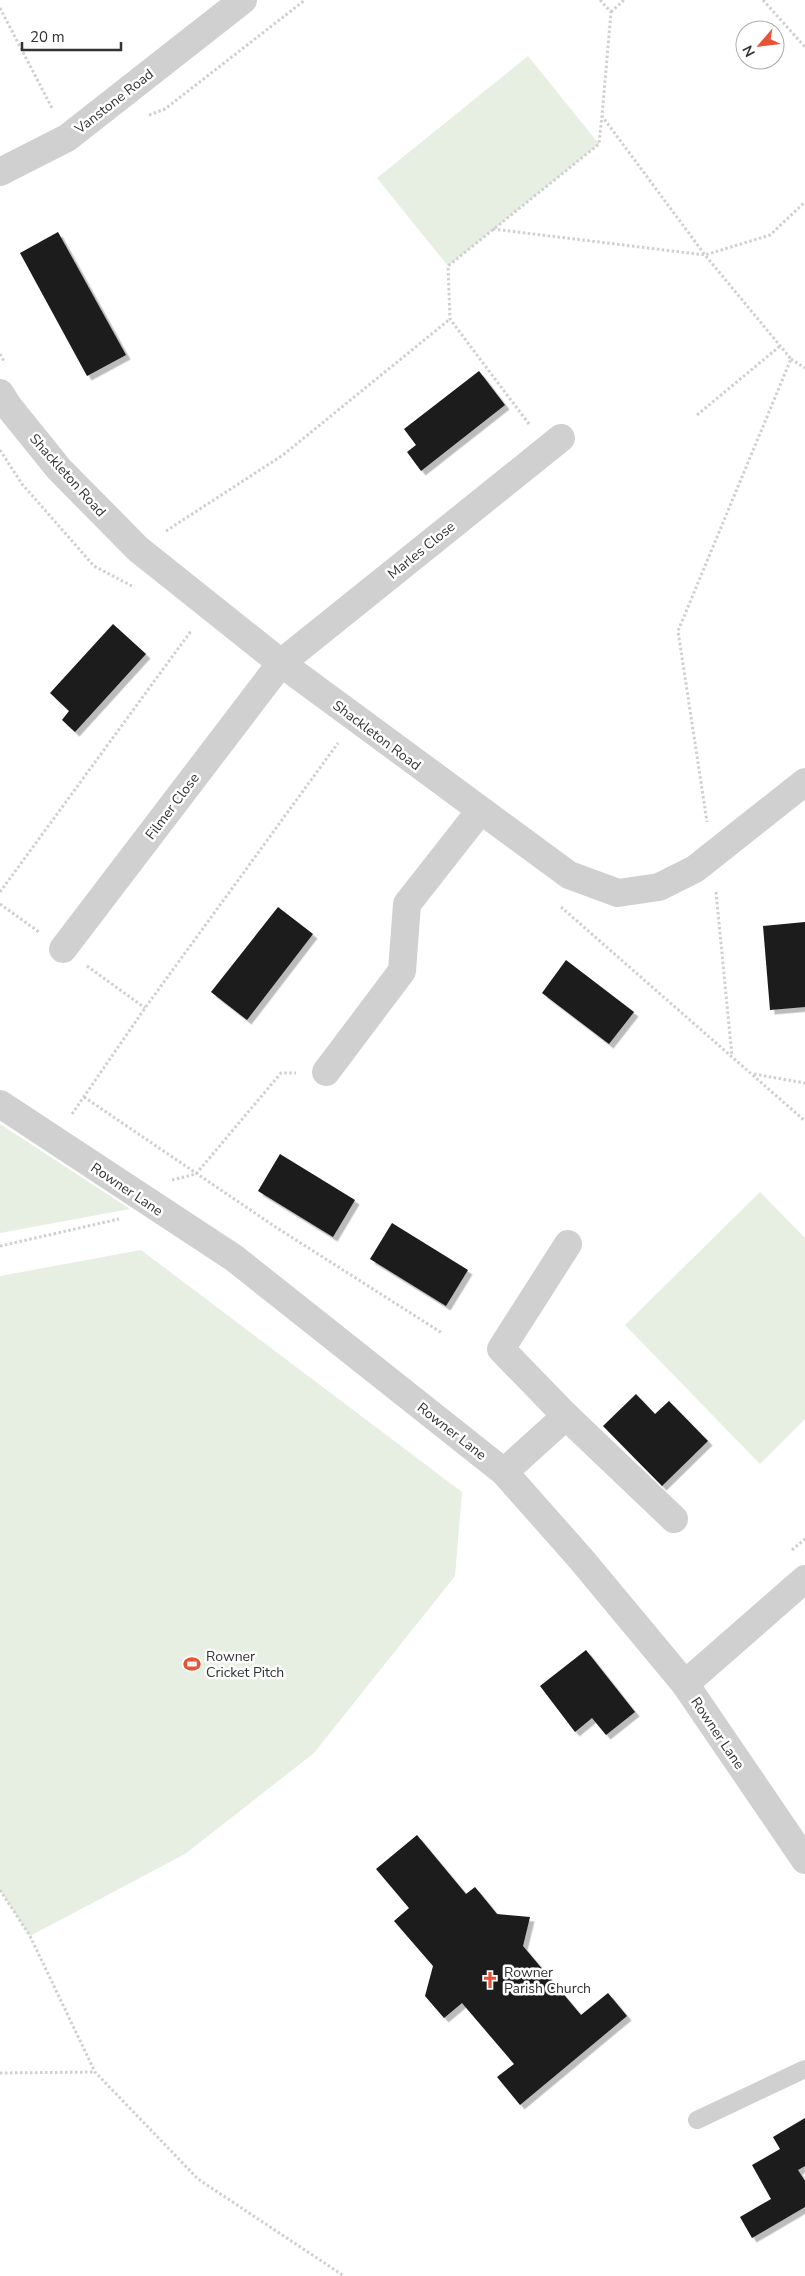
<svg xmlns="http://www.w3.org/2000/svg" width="805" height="2276" font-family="'Nunito Sans',sans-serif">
<defs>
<filter id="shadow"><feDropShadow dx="4.5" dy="4.5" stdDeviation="0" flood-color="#0004"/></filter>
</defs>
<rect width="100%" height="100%" fill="#fff"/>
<g fill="#e6efe1">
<polygon points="528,56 599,144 448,266 377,178"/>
<polygon points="0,1124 130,1209 0,1233"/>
<polygon points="760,1192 805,1238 805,1419 760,1464 625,1325"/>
<polygon points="141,1250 462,1492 455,1576 314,1753 185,1854 30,1936 0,1890 0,1276"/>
</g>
<g fill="#1a1a1a" filter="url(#shadow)">
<polygon points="58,232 126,355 87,376 20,253"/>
<polygon points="479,371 505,405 421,471 407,452 416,445 404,429"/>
<polygon points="113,624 146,654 75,732 62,720 69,711 50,693"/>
<polygon points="278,907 313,934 247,1020 211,992"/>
<polygon points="805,922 805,1007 770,1010 763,926"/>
<polygon points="566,960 634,1012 609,1044 542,993"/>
<polygon points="280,1154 355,1200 333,1237 258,1191"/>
<polygon points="392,1223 468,1270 446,1306 370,1259"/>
<polygon points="636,1394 655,1414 669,1401 708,1441 662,1486 603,1426"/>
<polygon points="586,1650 635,1712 606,1735 592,1718 575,1732 540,1686"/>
<polygon points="417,1835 466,1894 475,1887 497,1914 530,1917 523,1946 581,2015 608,1993 627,2016 520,2105 497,2077 514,2064 462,2003 444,2018 425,1996 433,1966 394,1921 409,1908 376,1869"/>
<polygon points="805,2118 805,2166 798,2170 805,2181 805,2207 752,2238 740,2217 771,2199 752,2165 780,2149 773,2137"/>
</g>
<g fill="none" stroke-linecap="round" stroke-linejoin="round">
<g stroke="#d0d0d0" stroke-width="3" stroke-dasharray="2.5 2.5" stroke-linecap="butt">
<polyline points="600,0 611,12 602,116 705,255 770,235 805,202"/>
<polyline points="763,0 805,47"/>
<polyline points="0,8 53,110"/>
<polyline points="611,12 624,0"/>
<polyline points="149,115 165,109 305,0"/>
<polyline points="493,229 705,255 791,359 678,631 707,822"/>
<polyline points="0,354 5,363"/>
<polyline points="791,359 805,368"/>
<polyline points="697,415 780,346"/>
<polyline points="529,424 450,319 448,266 599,144 602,116"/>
<polyline points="0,450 22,484 94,566 132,586"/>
<polyline points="166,531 283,455 450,319"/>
<polyline points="0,892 191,631"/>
<polyline points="716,892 732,1056"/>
<polyline points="0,904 39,932"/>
<polyline points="561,907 805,1121"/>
<polyline points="87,966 145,1008"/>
<polyline points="754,1074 805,1083"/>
<polyline points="84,1097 274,1226 442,1333"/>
<polyline points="72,1114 145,1008 338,743"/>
<polyline points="172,1180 196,1174 281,1073 296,1073"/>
<polyline points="0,1246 119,1219"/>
<polyline points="792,1550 805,1539"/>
<polyline points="0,1890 30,1936 95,2072 198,2179 344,2276"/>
<polyline points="0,2073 95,2072"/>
</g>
<polyline stroke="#d0d0d0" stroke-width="18" points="697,2120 805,2069"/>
<g stroke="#d0d0d0" stroke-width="28">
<polyline points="0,172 67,138 243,0"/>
<polyline points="0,393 9,407 59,469 138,549 281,663 569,875 618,893 659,887 695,869 805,782"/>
<polyline points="63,949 281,663 561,438"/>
<polyline points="326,1072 402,971 407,904 480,811"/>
<polyline points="0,1104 234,1258 504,1472 581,1559 685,1684 805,1860"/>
<polyline points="568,1244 501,1349 566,1416 674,1519"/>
<polyline points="504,1472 566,1416"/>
<polyline points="685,1684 805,1579"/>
</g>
</g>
<defs>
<g id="stadium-bare" transform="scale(1.35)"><path d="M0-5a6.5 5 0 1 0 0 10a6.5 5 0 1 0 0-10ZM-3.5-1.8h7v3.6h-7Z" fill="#e85237" stroke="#fff" stroke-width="2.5" paint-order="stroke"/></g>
<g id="church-bare" transform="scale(1.35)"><path d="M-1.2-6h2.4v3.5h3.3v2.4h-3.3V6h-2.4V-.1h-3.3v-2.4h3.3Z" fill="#e85237" stroke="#fff" stroke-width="2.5" paint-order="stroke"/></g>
</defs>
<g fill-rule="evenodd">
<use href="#stadium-bare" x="192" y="1664"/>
<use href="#church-bare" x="490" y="1980"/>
</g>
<g text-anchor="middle" stroke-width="5" stroke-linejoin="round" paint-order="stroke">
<g font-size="14" fill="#333" stroke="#fff">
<text transform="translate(114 101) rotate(-38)" y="5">Vanstone Road</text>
<text transform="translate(68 475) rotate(48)" y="5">Shackleton Road</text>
<text transform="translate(421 550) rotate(-39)" y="5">Marles Close</text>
<text transform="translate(377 735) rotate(37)" y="5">Shackleton Road</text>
<text transform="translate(172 806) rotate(-53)" y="5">Filmer Close</text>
<text transform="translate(127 1189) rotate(34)" y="5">Rowner Lane</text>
<text transform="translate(452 1431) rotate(38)" y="5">Rowner Lane</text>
<text transform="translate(718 1733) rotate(56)" y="5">Rowner Lane</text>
</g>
<g font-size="14" fill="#333" stroke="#fff" text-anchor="start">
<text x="206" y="1661">Rowner<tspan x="206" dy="16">Cricket Pitch</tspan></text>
<text x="504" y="1977">Rowner<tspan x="504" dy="16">Parish Church</tspan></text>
</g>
</g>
<g transform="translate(760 45) rotate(242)"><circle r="24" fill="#ffffff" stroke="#adadad"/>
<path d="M0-4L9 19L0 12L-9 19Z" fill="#e85237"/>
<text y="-8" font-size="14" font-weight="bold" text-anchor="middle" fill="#333333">N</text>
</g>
<path d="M22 42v8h99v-8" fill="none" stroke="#333333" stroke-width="2.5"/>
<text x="30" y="42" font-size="15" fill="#333333" stroke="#ffffff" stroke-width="4" paint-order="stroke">20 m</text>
</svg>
